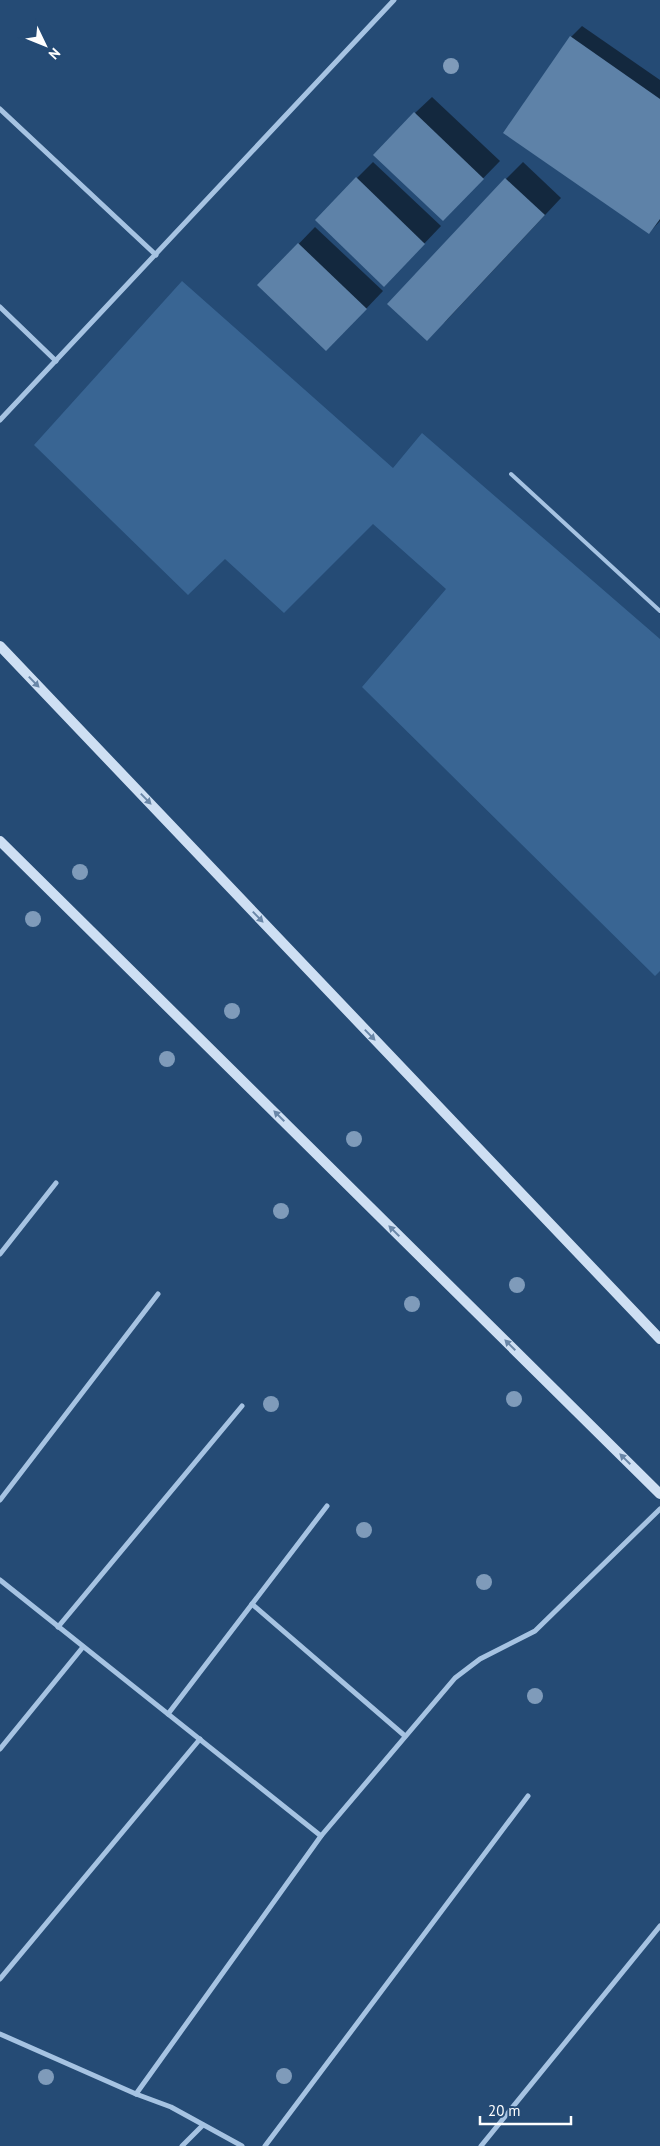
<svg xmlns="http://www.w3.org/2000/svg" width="660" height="2146" font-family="'PT Sans',sans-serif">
<rect width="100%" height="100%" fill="#254b75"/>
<polygon fill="#396593" points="182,281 393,468 422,433 660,639 660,971 655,976 362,687 446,589 373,524 284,613 225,559 188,595 34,445"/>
<g fill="#0007">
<polygon points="582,26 660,80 660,221 649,233 571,37"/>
<polygon points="432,97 500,161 459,203 415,113"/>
<polygon points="373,162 441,226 401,268 357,178"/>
<polygon points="523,162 561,198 444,323 506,179"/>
<polygon points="315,227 383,291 343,333 259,285"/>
</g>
<g fill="#5e82a8">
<polygon points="570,36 660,99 660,219 649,234 503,133"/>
<polygon points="414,112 484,179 443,221 373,155"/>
<polygon points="356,177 425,244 384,287 315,220"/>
<polygon points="505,178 545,215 427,341 387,304"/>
<polygon points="298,243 367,309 326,351 257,285"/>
</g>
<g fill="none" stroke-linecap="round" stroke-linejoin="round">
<polyline stroke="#a6c3e2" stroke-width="4" points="511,474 660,611"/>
<g stroke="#a6c3e2" stroke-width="5">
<polyline points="0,109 156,255"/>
<polyline points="0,307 56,361"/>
<polyline points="0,420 394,0"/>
<polyline points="0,1254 56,1183"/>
<polyline points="0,1500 158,1294"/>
<polyline points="0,1580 321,1836"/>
<polyline points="252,1604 405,1736"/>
<polyline points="58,1627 242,1406"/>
<polyline points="168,1714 327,1506"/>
<polyline points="0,1749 83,1647"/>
<polyline points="0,1979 200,1739"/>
<polyline points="0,2034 136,2094 171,2107 242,2146"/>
<polyline points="136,2094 321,1836 455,1678 480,1659 535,1631 660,1509"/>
<polyline points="182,2146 203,2125"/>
<polyline points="265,2146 528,1796"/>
<polyline points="481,2146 660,1926"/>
</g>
<g stroke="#cedff3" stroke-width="10">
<polyline points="0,646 660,1339"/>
<polyline points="0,841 660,1494"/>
</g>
</g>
<g fill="#7f9bba">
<circle cx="451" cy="66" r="8"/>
<circle cx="80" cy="872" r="8"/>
<circle cx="33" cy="919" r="8"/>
<circle cx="232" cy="1011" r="8"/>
<circle cx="167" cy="1059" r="8"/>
<circle cx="354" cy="1139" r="8"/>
<circle cx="281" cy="1211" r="8"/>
<circle cx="517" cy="1285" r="8"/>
<circle cx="412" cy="1304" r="8"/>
<circle cx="514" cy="1399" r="8"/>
<circle cx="271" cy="1404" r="8"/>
<circle cx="364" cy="1530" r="8"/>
<circle cx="484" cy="1582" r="8"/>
<circle cx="535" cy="1696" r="8"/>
<circle cx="284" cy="2076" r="8"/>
<circle cx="46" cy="2077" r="8"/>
</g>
<defs><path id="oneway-solid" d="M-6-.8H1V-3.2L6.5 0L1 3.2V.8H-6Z" transform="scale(1.25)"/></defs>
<g fill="#6986a7">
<use href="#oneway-solid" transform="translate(34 682) rotate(46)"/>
<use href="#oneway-solid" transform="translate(146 799) rotate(46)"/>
<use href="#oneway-solid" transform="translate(258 917) rotate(46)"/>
<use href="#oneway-solid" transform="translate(370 1035) rotate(46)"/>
<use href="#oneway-solid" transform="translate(279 1116) rotate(-135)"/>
<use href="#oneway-solid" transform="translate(394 1231) rotate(-135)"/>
<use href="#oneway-solid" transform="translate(510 1345) rotate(-135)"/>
<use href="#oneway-solid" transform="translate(625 1459) rotate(-135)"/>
</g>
<g transform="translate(45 45) rotate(133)" stroke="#254b75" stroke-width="4" paint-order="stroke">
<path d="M0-4L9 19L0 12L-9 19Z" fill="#ffffff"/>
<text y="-8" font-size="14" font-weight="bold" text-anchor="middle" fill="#ffffff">N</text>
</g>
<path d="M480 2116v8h91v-8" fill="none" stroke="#ffffff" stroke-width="2.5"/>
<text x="488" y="2116" font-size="15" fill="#ffffff" stroke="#254b75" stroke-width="4" paint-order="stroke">20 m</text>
</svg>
